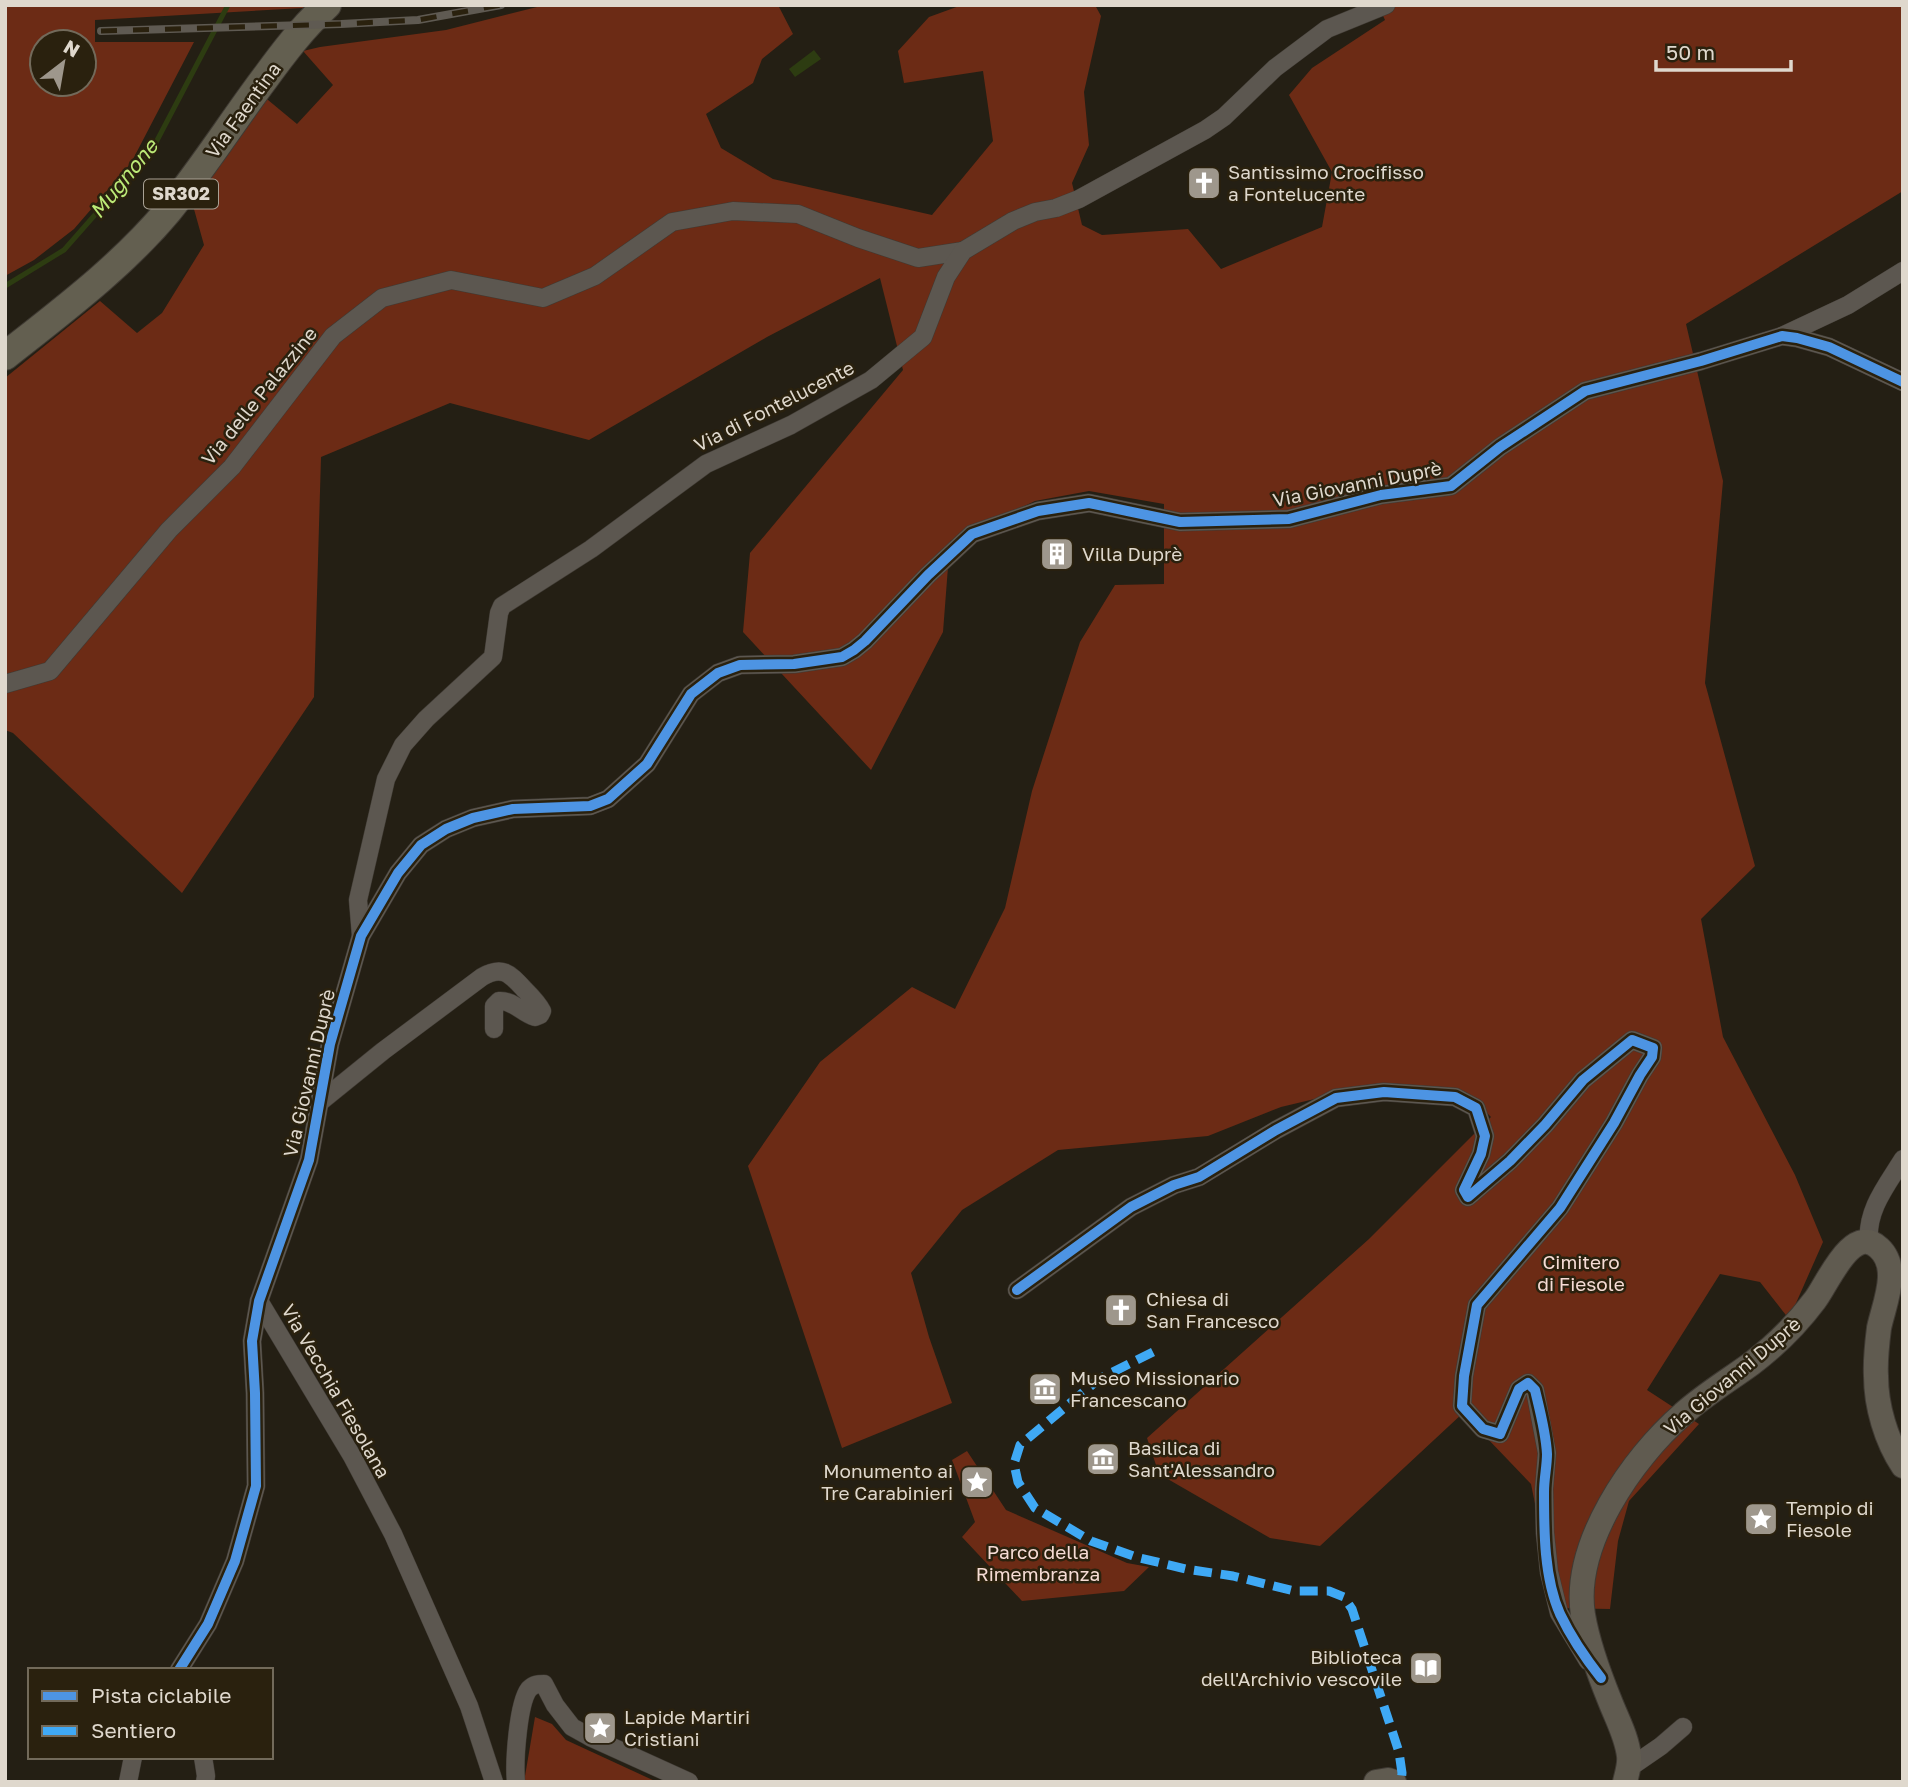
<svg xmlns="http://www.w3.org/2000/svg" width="1908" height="1787" font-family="'Golos Text',sans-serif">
<rect width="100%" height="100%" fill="#241f14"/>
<g fill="#6c2b15" fill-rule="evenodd">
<path d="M5 5H306L303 8 95 20V42H194L131 163 74 229 34 260 5 276ZM42 42H84V84H42Z"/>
<polygon points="545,5 778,5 793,34 762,59 753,83 706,114 721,148 773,179 932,215 993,141 983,71 904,83 898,51 929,17 962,5 1095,5 1101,16 1084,92 1089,145 1072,183 1082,225 1102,235 1188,229 1221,269 1322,227 1332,172 1289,95 1312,68 1385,20 1378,5 1903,5 1903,191 1686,324 1723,481 1705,683 1755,866 1701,919 1723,1037 1795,1175 1823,1242 1789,1319 1760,1282 1720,1274 1647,1390 1699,1424 1629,1501 1618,1541 1610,1609 1556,1608 1531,1484 1463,1413 1320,1546 1270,1538 1159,1474 1147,1438 1369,1239 1491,1117 1466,1092 1373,1085 1281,1107 1208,1136 1058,1150 962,1210 911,1273 929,1337 952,1403 842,1448 748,1166 820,1062 912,987 955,1009 1005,908 1032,791 1080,642 1115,585 1164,584 1164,504 1089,491 1035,501 950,541 943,632 871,770 743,632 750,553 903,370 880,278 767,337 589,440 450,403 321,457 314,697 182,893 13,733 5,730 5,378 100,301 137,333 162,313 204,245 192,202 262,95 297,124 333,85 303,51 320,47 446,30"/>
<polygon points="967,1451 1006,1510 1127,1563 1149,1567 1124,1591 1022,1601 962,1537 975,1522 952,1460"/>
<polygon points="535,1717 552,1724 566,1740 657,1782 524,1782"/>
</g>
<polygon fill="#2d3c11" points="814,50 821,59 795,77 789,69"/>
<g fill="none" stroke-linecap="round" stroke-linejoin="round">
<polyline stroke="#2d3c11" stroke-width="5" points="5,286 64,250 152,150 228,5"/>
<g stroke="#3f3a33" stroke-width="19">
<g id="street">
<polyline points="1782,336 1848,305 1903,271"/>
<polyline points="5,684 50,671 169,530 232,467 333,336 382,298 451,280 543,298 595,276 672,222 733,211 798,214 858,238 918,258 963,251"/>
<polyline points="361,936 358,900 386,779 403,745 426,719 493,657 499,613 502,606 591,549 706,464 791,425 871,380 923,337 946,277 963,251 1013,221 1035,212 1056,208 1079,199 1205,130 1224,117 1275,68 1327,29 1386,5"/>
<path d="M320 1102 383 1051 482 977C503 965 510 974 525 990 531 996 538 1003 542 1011L540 1015 535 1017C522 1013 513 1000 499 1001L494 1006V1029"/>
<path d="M1869 1242C1866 1210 1887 1185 1903 1159"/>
<polyline points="1017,1290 1131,1207 1174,1185 1199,1177 1276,1130 1336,1098 1384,1092 1455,1097 1476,1108 1485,1136 1481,1154 1464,1190 1468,1197 1510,1161 1545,1125 1583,1080 1632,1040 1653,1048 1652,1057 1640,1075 1614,1123 1560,1208 1477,1305 1464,1376 1462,1406 1483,1429 1500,1434 1519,1389 1528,1383 1535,1390 1547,1453 1544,1489 1545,1533 1549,1572 1559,1613 1588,1661"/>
<polyline points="259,1301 352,1456 393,1534 469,1706 494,1782"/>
<polyline points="179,1670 208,1624 235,1561 256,1486 255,1393 252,1341 259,1301 309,1160 330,1044 361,936 398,873 421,845 446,829 473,818 513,809 590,806 608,799 647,764 691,694 718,673 740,665 794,664 842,657 854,650 865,641 928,575 972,534 1038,511 1089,503 1180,522 1289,519 1381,495 1451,486 1500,447 1585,391 1701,361 1782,336 1797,338 1829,347 1903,382"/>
<polyline points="203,1757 206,1776 205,1782"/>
<polyline points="1629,1768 1661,1746 1683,1727"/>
<polyline points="128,1782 133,1757"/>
<path d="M516 1782C514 1762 518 1703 529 1689 534 1684 538 1684 544 1684L555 1705 572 1727 590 1737 689 1782"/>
</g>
</g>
<g stroke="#3f3a33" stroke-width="26">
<g id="secondary">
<polyline points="1376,1782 1388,1780 1394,1782"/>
<path d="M1625 1782C1627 1773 1630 1765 1629 1756 1627 1737 1617 1719 1610 1701 1599 1674 1588 1644 1583 1615 1572 1545 1632 1458 1683 1414 1704 1395 1729 1380 1751 1364 1775 1346 1797 1324 1815 1300 1827 1285 1852 1222 1879 1248 1901 1268 1884 1304 1879 1328 1877 1344 1875 1360 1876 1376 1876 1406 1886 1440 1903 1466"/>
</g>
</g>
<g stroke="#3f3a33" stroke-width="30">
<path id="primary" d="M5 356C62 311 121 267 168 211 203 168 232 122 265 78 284 52 303 27 327 5"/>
</g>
<use href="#street" stroke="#5c5750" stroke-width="18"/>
<use href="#secondary" stroke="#605b50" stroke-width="24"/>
<use href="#primary" stroke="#635f50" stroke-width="28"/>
<g stroke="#5f5a52" stroke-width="8">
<polyline id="rail" points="101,31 341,24 418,20 501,5"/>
</g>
<use href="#rail" stroke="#2a210e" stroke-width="5" stroke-dasharray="16" stroke-linecap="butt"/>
<polyline stroke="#3fa9f5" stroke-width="9" stroke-dasharray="18 9" stroke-linecap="butt" points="1153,1352 1099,1379 1020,1445 1014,1464 1018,1482 1035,1508 1091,1541 1136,1557 1186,1569 1233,1576 1294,1591 1329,1591 1344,1597 1352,1609 1399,1752 1402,1773 1401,1782"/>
<g stroke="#2a210e" stroke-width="15">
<g id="cycleway">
<path d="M1017 1290 1131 1207 1174 1185 1199 1177 1276 1130 1336 1098 1384 1092 1455 1097 1476 1108 1485 1136 1481 1154 1464 1190 1468 1197 1510 1161 1545 1125 1583 1080 1632 1040 1653 1048 1652 1057 1640 1075 1614 1123 1560 1208 1477 1305 1464 1376 1462 1406 1483 1429 1500 1434 1519 1389 1528 1383 1535 1390C1540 1411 1546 1433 1547 1454 1547 1466 1544 1479 1544 1492 1544 1531 1544 1578 1560 1614 1571 1637 1586 1659 1601 1678"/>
<polyline points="179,1670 208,1624 235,1561 256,1486 255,1393 252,1341 259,1301 309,1160 330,1044 361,936 398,873 421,845 446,829 473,818 513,809 590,806 608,799 647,764 691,694 718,673 740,665 794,664 842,657 854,650 865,641 928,575 972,534 1038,511 1089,503 1180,522 1289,519 1381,495 1451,486 1500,447 1585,391 1701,361 1782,336 1797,338 1829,347 1903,382"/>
</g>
</g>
<use href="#cycleway" stroke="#4d94e3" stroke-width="10"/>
</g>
<defs>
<g id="church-square" transform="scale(1.75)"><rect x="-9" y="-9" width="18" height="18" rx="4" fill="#9e978c" stroke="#2a210e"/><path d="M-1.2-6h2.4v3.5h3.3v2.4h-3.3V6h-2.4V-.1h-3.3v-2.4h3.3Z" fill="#fff"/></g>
<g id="building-square" transform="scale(1.75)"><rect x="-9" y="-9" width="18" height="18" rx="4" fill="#9e978c" stroke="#2a210e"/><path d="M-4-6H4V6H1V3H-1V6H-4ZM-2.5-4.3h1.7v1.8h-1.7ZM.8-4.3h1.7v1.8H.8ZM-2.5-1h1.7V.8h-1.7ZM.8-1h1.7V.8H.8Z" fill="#fff"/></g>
<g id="museum-square" transform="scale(1.75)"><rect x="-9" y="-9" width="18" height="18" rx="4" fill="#9e978c" stroke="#2a210e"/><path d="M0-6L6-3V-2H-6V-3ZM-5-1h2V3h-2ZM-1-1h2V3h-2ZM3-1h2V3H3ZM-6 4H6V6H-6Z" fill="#fff"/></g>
<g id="sight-square" transform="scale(1.75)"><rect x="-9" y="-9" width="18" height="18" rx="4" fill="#9e978c" stroke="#2a210e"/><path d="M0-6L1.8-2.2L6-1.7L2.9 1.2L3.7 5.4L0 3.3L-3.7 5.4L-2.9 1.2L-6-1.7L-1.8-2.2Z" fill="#fff"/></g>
<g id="library-square" transform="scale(1.75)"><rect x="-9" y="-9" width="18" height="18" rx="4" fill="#9e978c" stroke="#2a210e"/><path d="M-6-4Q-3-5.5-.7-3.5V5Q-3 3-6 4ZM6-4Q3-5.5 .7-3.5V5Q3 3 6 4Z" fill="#fff"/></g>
</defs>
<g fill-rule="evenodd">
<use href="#church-square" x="1204" y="183"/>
<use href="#building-square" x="1057" y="554"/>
<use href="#church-square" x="1121" y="1310"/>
<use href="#museum-square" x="1045" y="1389"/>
<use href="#museum-square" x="1103" y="1459"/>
<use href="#sight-square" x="977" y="1482"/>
<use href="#sight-square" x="1761" y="1519"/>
<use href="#library-square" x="1426" y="1668"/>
<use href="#sight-square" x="600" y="1728"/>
</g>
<g text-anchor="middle" stroke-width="5" stroke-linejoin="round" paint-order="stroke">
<rect fill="#2a210e" stroke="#a9a194" stroke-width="2" x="144" y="179.5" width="74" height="29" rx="5"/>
<g font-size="18" font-weight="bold" fill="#dfd8cd">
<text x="181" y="200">SR302</text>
</g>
<g font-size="19" fill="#dfd8cd" stroke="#2a210e">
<text transform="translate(243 110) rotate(-54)" y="7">Via Faentina</text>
<text transform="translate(259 396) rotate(-51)" y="7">Via delle Palazzine</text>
<text transform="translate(774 406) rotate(-27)" y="7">Via di Fontelucente</text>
<text transform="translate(1357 484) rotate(-11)" y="7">Via Giovanni Duprè</text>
<text transform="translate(309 1073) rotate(-77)" y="7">Via Giovanni Duprè</text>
<text transform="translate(1732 1376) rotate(-40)" y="7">Via Giovanni Duprè</text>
<text transform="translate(336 1391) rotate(60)" y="7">Via Vecchia Fiesolana</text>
</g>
<g font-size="19" fill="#dfd8cd" stroke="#2a210e" text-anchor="start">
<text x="1228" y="179">Santissimo Crocifisso<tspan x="1228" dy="22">a Fontelucente</tspan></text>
<text x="1082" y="561">Villa Duprè</text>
<text x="1146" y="1306">Chiesa di<tspan x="1146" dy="22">San Francesco</tspan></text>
<text x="1070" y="1385">Museo Missionario<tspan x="1070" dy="22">Francescano</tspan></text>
<text x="1128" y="1455">Basilica di<tspan x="1128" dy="22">Sant'Alessandro</tspan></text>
<text x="953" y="1478" text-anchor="end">Monumento ai<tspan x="953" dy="22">Tre Carabinieri</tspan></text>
<text x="1786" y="1515">Tempio di<tspan x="1786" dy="22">Fiesole</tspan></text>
<text x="1402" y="1664" text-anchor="end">Biblioteca<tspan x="1402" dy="22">dell'Archivio vescovile</tspan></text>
<text x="624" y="1724">Lapide Martiri<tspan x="624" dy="22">Cristiani</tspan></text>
</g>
<g font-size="19" fill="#f6dcd5" stroke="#2a210e">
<text x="1581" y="1269">Cimitero<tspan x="1581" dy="22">di Fiesole</tspan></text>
<text x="1038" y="1559">Parco della<tspan x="1038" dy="22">Rimembranza</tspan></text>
</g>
<g font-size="21" font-style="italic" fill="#bcea77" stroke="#2a210e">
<text transform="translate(124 179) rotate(-51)" y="7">Mugnone</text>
</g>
</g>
<rect width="1908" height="1787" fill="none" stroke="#dfd8cd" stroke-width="14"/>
<rect x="28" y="1668" width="245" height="91" fill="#2a210e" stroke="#726a5a" stroke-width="2"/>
<rect x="42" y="1691" width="35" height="10" fill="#4d94e3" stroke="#726a5a" stroke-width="2"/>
<text x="91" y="1703" font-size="21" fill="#dfd8cd">Pista ciclabile</text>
<rect x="42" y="1726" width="35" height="10" fill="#3fa9f5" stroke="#726a5a" stroke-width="2"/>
<text x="91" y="1738" font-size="21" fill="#dfd8cd">Sentiero</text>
<g transform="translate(63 63) rotate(31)"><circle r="33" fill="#2a210e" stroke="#726a5a" stroke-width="2"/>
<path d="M0-5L12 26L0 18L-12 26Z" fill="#9e978c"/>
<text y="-10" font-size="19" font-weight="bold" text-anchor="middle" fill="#dfd8cd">N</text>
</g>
<path d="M1656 60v10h135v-10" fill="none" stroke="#dfd8cd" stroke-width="3.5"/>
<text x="1666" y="60" font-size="21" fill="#dfd8cd" stroke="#2a210e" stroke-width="5" paint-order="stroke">50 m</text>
</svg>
